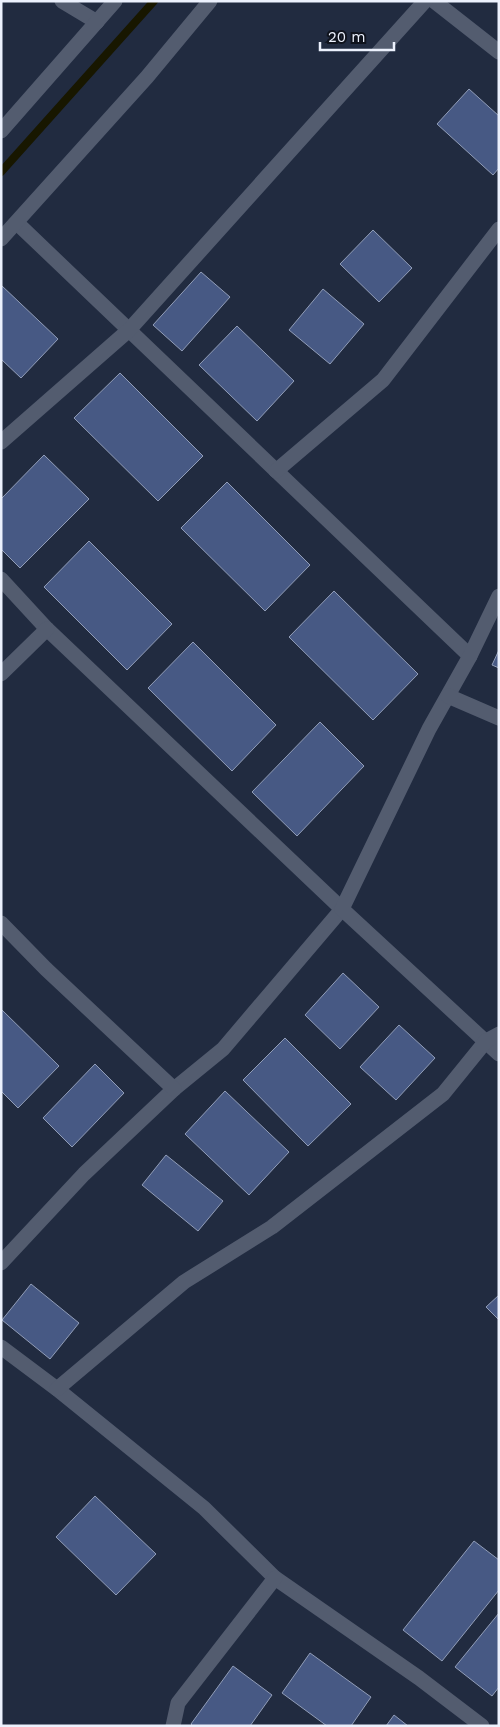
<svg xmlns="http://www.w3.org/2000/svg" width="500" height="1727" font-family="'Work Sans',sans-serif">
<rect width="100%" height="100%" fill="#212b40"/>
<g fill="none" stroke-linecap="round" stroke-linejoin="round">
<polyline stroke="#181700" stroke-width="8" points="1,172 154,1"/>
</g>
<g fill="#475984" stroke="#919db8">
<polygon points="469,89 499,116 499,168 493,175 437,124"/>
<polygon points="373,230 412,268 379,302 340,264"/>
<polygon points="201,272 230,297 182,351 153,325"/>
<polygon points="1,285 58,339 21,378 1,359"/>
<polygon points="323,289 364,324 330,364 289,330"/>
<polygon points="237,326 294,381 257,421 199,365"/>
<polygon points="120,373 203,456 158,501 74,418"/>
<polygon points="44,455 89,499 20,568 1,549 1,499"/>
<polygon points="227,482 310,565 265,611 181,528"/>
<polygon points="89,541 172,624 127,670 44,587"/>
<polygon points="334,591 418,674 373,720 289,637"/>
<polygon points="193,642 276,725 232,771 148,688"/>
<polygon points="499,650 499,668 492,665"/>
<polygon points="320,722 364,766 297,836 252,792"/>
<polygon points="343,973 379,1007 340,1049 305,1015"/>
<polygon points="1,1009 59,1066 18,1108 1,1091"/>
<polygon points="399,1025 435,1058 396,1100 360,1067"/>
<polygon points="285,1038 351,1104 308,1146 243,1080"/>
<polygon points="95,1064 124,1093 72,1147 43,1118"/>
<polygon points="225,1091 289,1152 249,1195 185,1134"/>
<polygon points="166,1155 223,1201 198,1231 142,1185"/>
<polygon points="31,1284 79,1323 50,1359 2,1320"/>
<polygon points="499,1295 499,1320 486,1307"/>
<polygon points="95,1496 156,1554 116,1595 56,1537"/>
<polygon points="474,1541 499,1560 499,1590 442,1661 403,1630"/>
<polygon points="499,1613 499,1687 492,1696 455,1667"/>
<polygon points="310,1653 371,1697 351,1726 327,1726 282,1693"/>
<polygon points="233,1666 272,1695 250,1726 193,1726 191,1724"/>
<polygon points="394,1715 408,1726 386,1726"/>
</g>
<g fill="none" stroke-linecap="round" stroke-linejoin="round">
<g stroke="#535c6f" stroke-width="15">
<polyline points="62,1 97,22"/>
<polyline points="434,1 499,52"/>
<polyline points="1,131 115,1"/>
<polyline points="17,223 470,656"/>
<polyline points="1,239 147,77 210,1"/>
<polyline points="1,442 129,330 425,1"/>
<polyline points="276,471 383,380 499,229"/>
<polyline points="1,579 47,629 342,909 223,1049 174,1089 84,1174 1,1263"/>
<polyline points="499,596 470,656 429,729 342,909 499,1054"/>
<polyline points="1,674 47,629"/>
<polyline points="448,696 499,718"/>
<polyline points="1,923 46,969 174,1089"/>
<polyline points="1,1347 57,1389 204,1508 275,1578 419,1678 482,1726"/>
<polyline points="57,1389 184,1282 272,1227 443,1094 486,1041 499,1034"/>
<polyline points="173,1726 178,1703 275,1578"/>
</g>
</g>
<rect width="500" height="1727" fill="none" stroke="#ecf1fd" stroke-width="5"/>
<path d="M320 42v8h74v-8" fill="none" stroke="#ecf1fd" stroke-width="2.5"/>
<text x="328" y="42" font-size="15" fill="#ecf1fd" stroke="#0f131d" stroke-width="4" paint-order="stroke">20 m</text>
</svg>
